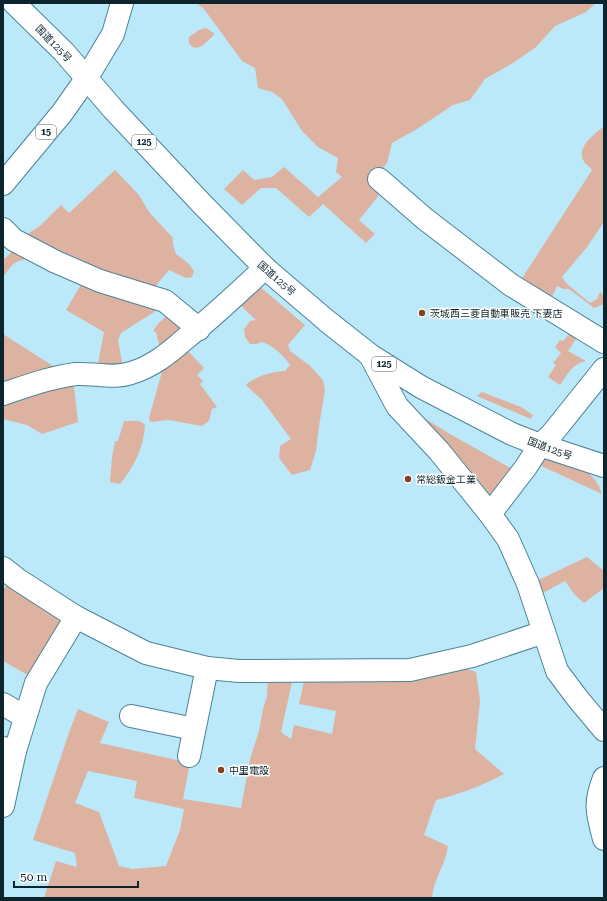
<svg xmlns="http://www.w3.org/2000/svg" width="607" height="901" font-family="'Roboto Serif','Noto Sans JP',serif">
<rect width="100%" height="100%" fill="#bbe9fa"/>
<g fill="#deb2a0" fill-rule="evenodd">
<polygon points="196,3 596,3 586,12 555,26 536,47 513,63 485,79 470,100 453,105 417,129 392,143 387,163 370,184 380,194 359,220 375,234 366,243 323,204 309,217 276,188 261,188 242,205 224,189 243,170 254,180 272,177 284,167 318,197 342,177 336,172 338,158 318,147 302,131 282,99 272,92 258,88 255,68 242,61 204,9"/>
<path d="M206 28 214 33V35L202 46 195 48C189 45 188 43 189 37L199 30Z"/>
<path d="M604 126V222L587 247 562 277 566 283 590 303 597 299 600 292 603 295 604 291V304L594 308 569 289H563L557 286 550 301 519 283 592 170C590 167 587 165 585 163 574 148 594 135 604 126Z"/>
<polygon points="115,170 139,195 149,212 173,238 173,245 176,254 188,263 194,271 192,277 186,278 169,270 153,289 157,295 22,238 41,225 61,205 69,213"/>
<path d="M12 252 31 259C14 260 13 264 3 277V260Z"/>
<polygon points="83,281 165,305 121,333 118,340 124,373 96,374 104,332 66,310"/>
<path d="M258 285 305 325 288 345 290 351 309 365 323 380 325 390 319 426 316 451 310 470 292 475 279 458 280 446 291 439 262 400 246 385C253 377 274 371 285 371L290 365C283 355 274 346 262 342L256 344H250L245 337 244 329 250 321 256 320 240 305Z"/>
<polygon points="168,314 193,329 161,353 156,332 153,331 157,325"/>
<path d="M573 329 580 333 568 351 586 361C572 364 568 374 560 385L548 377 556 365 553 363 561 353 555 347 560 340 563 341Z"/>
<polygon points="3,334 64,373 3,391"/>
<polygon points="187,350 204,368 197,375 203,381 200,384 217,407 212,409 209,421 202,426 168,420 150,422 149,418 163,368"/>
<polygon points="73,378 78,422 42,434 27,425 3,419 3,397"/>
<polygon points="482,392 521,407 533,415 531,419 477,396 478,395"/>
<polygon points="400,403 450,434 514,470 495,503"/>
<path d="M124 421C131 421 140 419 145 425 144 447 134 467 120 484L110 482 112 457 115 441H118Z"/>
<path d="M544 457C568 464 594 466 602 494L535 463Z"/>
<polygon points="587,557 604,571 604,588 584,603 574,594 565,581 541,594 534,582"/>
<polygon points="10,583 70,619 33,678 3,661 3,589"/>
<path d="M458 666 476 672 480 701 475 749 504 774C482 786 460 794 436 800L424 835 448 846C446 864 433 880 432 898H44L56 861 77 867 75 853 33 840 71 727 78 709 109 722 100 743 190 763 183 799 241 808 250 759 259 731 263 709 267 696 268 677H289L292 682 281 732 291 739 294 725 332 734 336 711 299 704 304 681ZM88 771 137 781 134 798 184 809 180 830 166 866 132 869 119 866 99 812 75 803Z"/>
</g>
<g fill="none" stroke-linecap="round" stroke-linejoin="round">
<g stroke="#4b8397" stroke-width="24">
<g id="minor">
<polyline points="86,79 113,34 122,3"/>
<polyline points="379,179 425,219 511,285 604,342"/>
<polyline points="3,229 14,240 56,262 100,281 165,301 199,329"/>
<polyline points="370,355 397,406 439,451 490,514 508,539 528,584 557,671 578,699 604,730"/>
<path d="M3 394C27 386 51 377 76 374 95 373 113 379 131 373 152 367 169 353 185 339 213 317 239 292 265 268"/>
<polyline points="490,514 526,467 540,445 551,435 604,369"/>
<polyline points="3,568 17,579 76,617 146,653 207,668 239,671 410,670 472,656 544,632"/>
<polyline points="3,704 25,717"/>
<polyline points="131,716 194,729"/>
<polyline points="3,748 15,751 3,806"/>
<polyline points="15,751 36,683 76,617"/>
<polyline points="189,756 207,668"/>
<path d="M604 778C594 803 597 813 604 839"/>
</g>
</g>
<g stroke="#4b8397" stroke-width="24">
<polyline id="major" points="3,184 62,113 86,79"/>
</g>
<g stroke="#4b8397" stroke-width="24">
<polyline id="highway" points="14,3 64,52 113,109 202,204 265,268 327,321 370,355 421,387 512,434 540,445 604,466"/>
</g>
<use href="#minor" stroke="#fff" stroke-width="22"/>
<use href="#major" stroke="#fff" stroke-width="22"/>
<use href="#highway" stroke="#fff" stroke-width="22"/>
</g>
<g fill="#884120" stroke="#fff" stroke-width="1.5">
<circle cx="422" cy="313" r="4"/>
<circle cx="408" cy="479" r="4"/>
<circle cx="221" cy="770" r="4"/>
</g>
<g text-anchor="middle" stroke-width="3" stroke-linejoin="round" paint-order="stroke">
<g fill="#fff" stroke="#56666c" stroke-width="1">
<rect x="36" y="125" width="20" height="14" rx="3"/>
<rect x="132" y="135" width="24" height="14" rx="3"/>
<rect x="372" y="357" width="24" height="14" rx="3"/>
</g>
<g font-size="9" font-weight="bold" fill="#0d242d">
<text x="46" y="135">15</text>
<text x="144" y="145">125</text>
<text x="384" y="367">125</text>
</g>
<g font-size="10" fill="#0d242d" stroke="#fff">
<text transform="translate(54 43) rotate(46)" y="4">国道125号</text>
<text transform="translate(277 278) rotate(41)" y="4">国道125号</text>
<text transform="translate(550 448) rotate(20)" y="4">国道125号</text>
</g>
<g font-size="10" fill="#0d242d" stroke="#fff" text-anchor="start">
<text x="430" y="317">茨城西三菱自動車販売 下妻店</text>
<text x="416" y="483">常総鈑金工業</text>
<text x="229" y="774">中里電設</text>
</g>
</g>
<rect width="607" height="901" fill="none" stroke="#0d242d" stroke-width="8"/>
<path d="M14 881v6h124v-6" fill="none" stroke="#0d242d" stroke-width="2"/>
<text x="20" y="881" font-size="12" fill="#0d242d" stroke="#ffffff" stroke-width="3" paint-order="stroke">50 m</text>
</svg>
